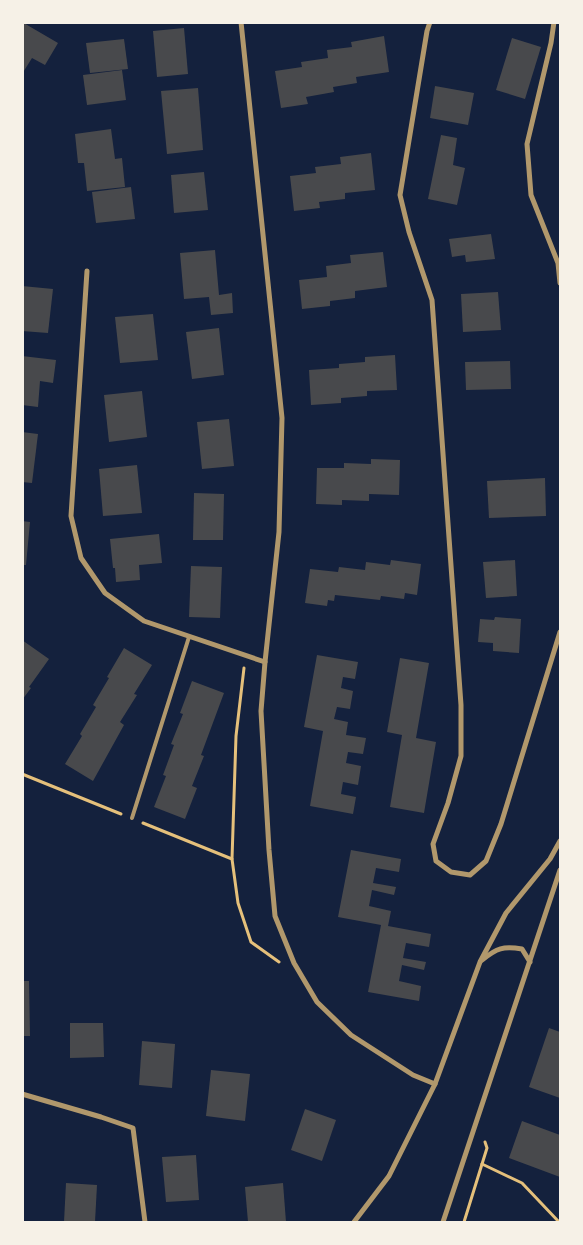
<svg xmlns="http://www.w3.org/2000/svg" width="583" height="1245" font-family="Signika,sans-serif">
<rect width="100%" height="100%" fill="#14213d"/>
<g fill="#48494c">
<polygon points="22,22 58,43 45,65 32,58 22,74"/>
<polygon points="184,28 188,74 157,77 153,31"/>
<polygon points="384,36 389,72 356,77 357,83 333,87 334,92 306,97 308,104 281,108 275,71 302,67 301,62 328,58 327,50 352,47 351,42"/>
<polygon points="512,38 541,47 525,99 496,90"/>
<polygon points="124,39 128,69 90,73 86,43"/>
<polygon points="122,70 126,100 87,105 83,75"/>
<polygon points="435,86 474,93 468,125 430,118"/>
<polygon points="198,88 203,150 167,154 161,91"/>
<polygon points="111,129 115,159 122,158 125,187 87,191 84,163 78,163 75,134"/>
<polygon points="441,135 457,138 453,165 465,168 457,205 428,199"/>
<polygon points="371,153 375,190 345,193 345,199 319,202 320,208 294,211 290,176 316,173 315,167 341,164 340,157"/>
<polygon points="204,172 208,210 174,213 171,175"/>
<polygon points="131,187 135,219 96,223 92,192"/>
<polygon points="491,234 495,259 466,262 465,255 452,257 449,239"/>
<polygon points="215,250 219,295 232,293 233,313 211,315 209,297 184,299 180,253"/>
<polygon points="383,252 387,287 355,291 355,298 330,301 330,306 302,309 299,280 327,277 326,266 351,263 350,255"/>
<polygon points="22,286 53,289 48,333 22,331"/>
<polygon points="498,292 501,330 463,332 461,294"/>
<polygon points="153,314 158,360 120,363 115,317"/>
<polygon points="219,328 224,375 192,379 186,332"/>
<polygon points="395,355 397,390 367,391 367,396 341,398 341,403 311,405 309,370 339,368 339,364 365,362 365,357"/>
<polygon points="22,356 56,360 53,383 40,381 38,407 22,405"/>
<polygon points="510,361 511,389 466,390 465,362"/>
<polygon points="142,391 147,437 109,442 104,395"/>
<polygon points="229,419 234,466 202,469 197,422"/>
<polygon points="22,432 38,434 32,483 22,482"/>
<polygon points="371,459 400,460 399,495 369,494 369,501 342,500 342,505 316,504 317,468 344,468 344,463 371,464"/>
<polygon points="137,465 142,513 103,516 99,469"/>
<polygon points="545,478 546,516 489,518 487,481"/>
<polygon points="194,493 224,494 223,540 193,540"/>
<polygon points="22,521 30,522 26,565 22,565"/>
<polygon points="159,534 162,563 139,565 140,580 116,582 115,568 113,568 110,539"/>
<polygon points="391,560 421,564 417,595 405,593 404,599 381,596 380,600 335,595 334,601 328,600 327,606 305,603 310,569 338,572 339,567 365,570 366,562 390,565"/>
<polygon points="515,560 517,596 486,598 483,562"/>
<polygon points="191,566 222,567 220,618 189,617"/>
<polygon points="495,617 521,619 519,653 493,651 493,643 478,642 480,619 494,620"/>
<polygon points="22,640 49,659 29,687 31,688 22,700"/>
<polygon points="124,648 152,665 134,694 137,695 120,722 124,725 93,781 65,764 82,736 80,734 96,707 93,705 109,678 107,677"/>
<polygon points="317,655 358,662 355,679 343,677 341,688 353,691 350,709 337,707 334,719 348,722 346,735 366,738 363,754 348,752 346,763 361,766 358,785 343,782 341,794 356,797 353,814 310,806 323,731 304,727"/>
<polygon points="400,658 429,663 416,738 436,742 424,813 390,807 402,735 387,732"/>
<polygon points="192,681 224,693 201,755 204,756 192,786 197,788 185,819 154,807 166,776 163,775 174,745 171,744 183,714 180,713"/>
<polygon points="351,850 401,859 399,872 376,868 373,883 396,887 394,895 372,890 369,906 391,911 388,926 431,934 429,947 406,943 403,958 426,962 424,970 402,965 399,981 421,986 419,1001 368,992 381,925 338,917"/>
<polygon points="22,981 29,981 30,1036 22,1036"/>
<polygon points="70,1023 103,1023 104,1057 70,1058"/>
<polygon points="549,1028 560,1032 560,1098 529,1087"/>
<polygon points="142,1041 175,1044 172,1088 139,1085"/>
<polygon points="211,1070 250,1074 245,1121 206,1116"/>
<polygon points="305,1109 336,1120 322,1161 291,1150"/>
<polygon points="522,1121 560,1135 560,1177 509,1158"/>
<polygon points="196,1155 199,1200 166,1202 162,1157"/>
<polygon points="66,1183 97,1185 95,1222 64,1222"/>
<polygon points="283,1183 286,1222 248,1222 245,1187"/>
</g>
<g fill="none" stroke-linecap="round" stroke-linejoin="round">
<g stroke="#e5c07b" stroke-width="3">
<polyline points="22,774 121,814"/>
<polyline points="143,823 232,859 238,903 251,942 279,962"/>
<polyline points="232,859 236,736 244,668"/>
<polyline points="482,1164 522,1183 559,1222"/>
<polyline points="464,1222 487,1148 485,1142"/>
</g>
<polyline stroke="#b1986c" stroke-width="4" points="132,818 189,637"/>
<g stroke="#b1986c" stroke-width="5">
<polyline points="241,22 282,418 279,532 265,662 261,711 269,850 275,916 294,963 317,1002 351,1035 413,1075 435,1084"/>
<polyline points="430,22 427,31 400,195 409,232 432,300 461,705 461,756 448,803 433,844 436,861 451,872 470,875 486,861 501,824 560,632"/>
<polyline points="554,22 551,43 527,144 531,195 558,263 560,283"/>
<polyline points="87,271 71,516 81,558 105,593 144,621 265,662"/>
<path d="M482 960C497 948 503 946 522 949L530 962"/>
<polyline points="22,1094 101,1117 133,1128 145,1222"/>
<polyline points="354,1222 389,1176 435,1084 480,962 506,913 550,859 560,841"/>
<polyline points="443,1222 560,870"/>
</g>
</g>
<rect width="583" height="1245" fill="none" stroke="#f6f1e7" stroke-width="48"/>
</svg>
